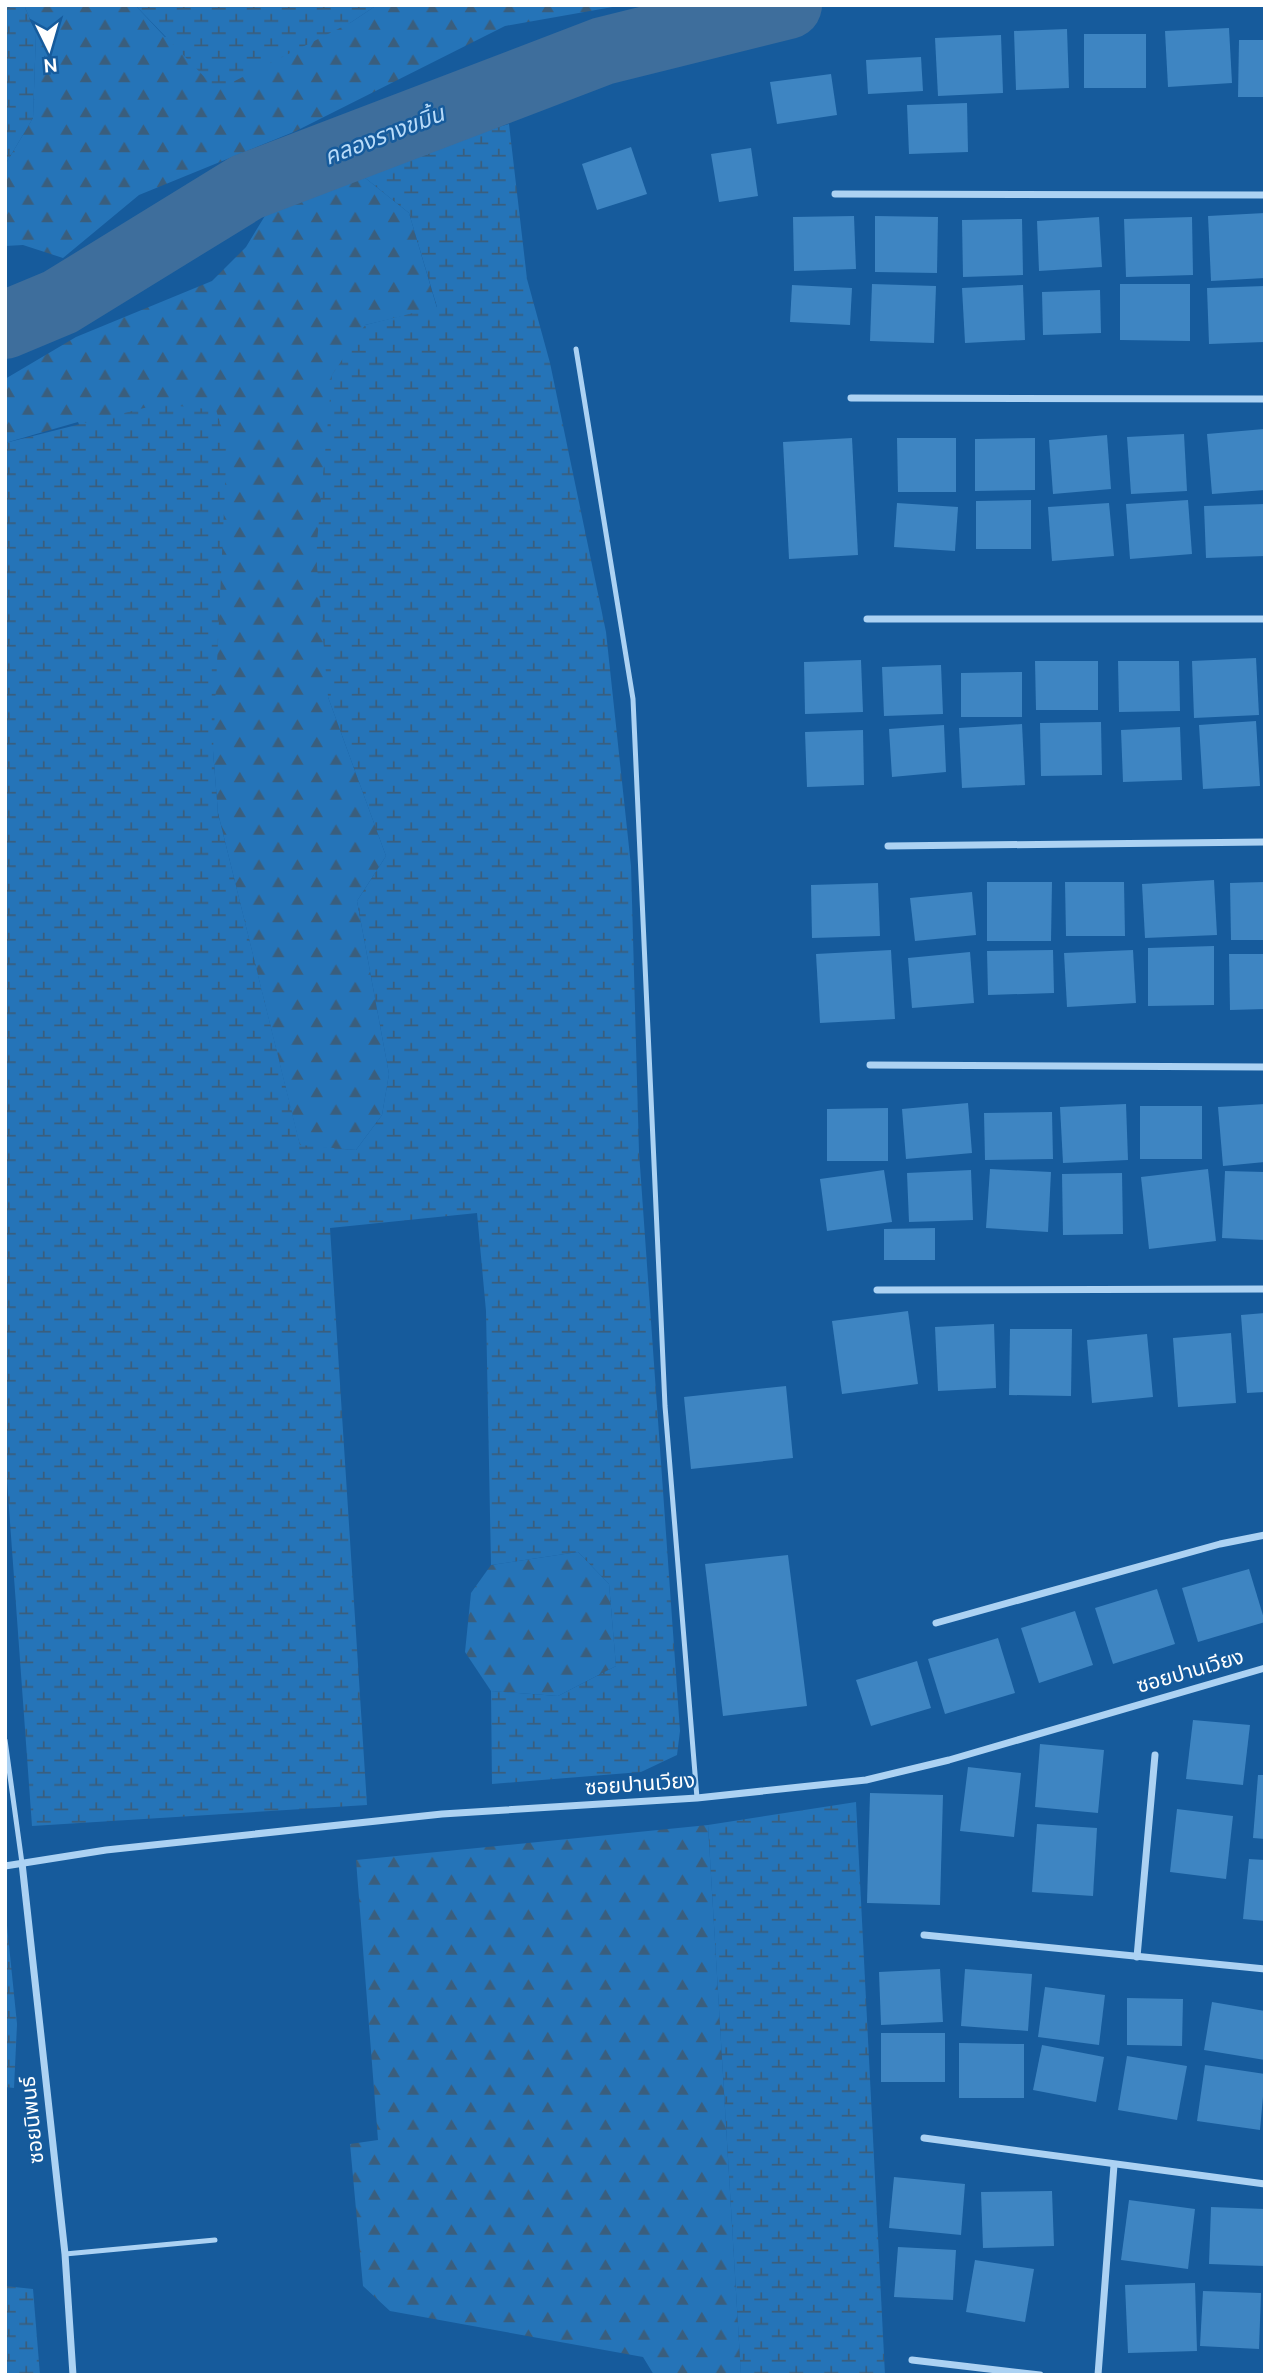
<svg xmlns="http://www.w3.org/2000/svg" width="1270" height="2380" font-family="Ubuntu,'Noto Sans Thai',sans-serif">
<defs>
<pattern id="forest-firs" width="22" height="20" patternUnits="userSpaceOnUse" patternTransform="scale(1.75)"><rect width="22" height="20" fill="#2574b8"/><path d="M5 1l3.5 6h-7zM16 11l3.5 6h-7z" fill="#3a5e7d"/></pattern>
<pattern id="wetland-marsh" width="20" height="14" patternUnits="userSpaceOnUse" patternTransform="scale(1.75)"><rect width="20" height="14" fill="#2574b8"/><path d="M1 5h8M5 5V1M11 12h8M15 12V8" fill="none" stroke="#3a5e7d"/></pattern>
</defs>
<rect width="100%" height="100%" fill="#165b9c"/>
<g fill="url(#forest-firs)">
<polygon points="24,5 135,5 165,37 350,23 377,5 624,5 505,26 296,131 139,195 63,258 23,245 5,246 5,165 33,118 36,33"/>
<polygon points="354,169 409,213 437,308 365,325 328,697 386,856 357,901 389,1074 382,1115 356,1150 300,1146 218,813 213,751 78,422 5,443 5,379 76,337 212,281 246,247 274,201"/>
<polygon points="578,1552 609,1584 616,1666 558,1696 491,1691 465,1652 471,1593 491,1565"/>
<polygon points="708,1825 741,2375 654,2375 643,2357 390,2311 363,2286 350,2144 378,2140 356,1860"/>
</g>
<g fill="url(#wetland-marsh)">
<polygon points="5,5 24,5 36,33 33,118 5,165"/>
<polygon points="135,5 377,5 350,23 217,90"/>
<polygon points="509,124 527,279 550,363 606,632 631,866 639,1152 680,1731 677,1755 641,1772 492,1784 491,1691 558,1696 616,1666 609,1584 578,1552 491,1565 486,1311 477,1213 330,1228 367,1805 32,1826 5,1453 5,443 160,404 216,410 227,444 213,751 218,813 300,1145 356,1150 382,1115 389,1074 357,901 386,856 328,697 316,554 332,375 365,325 437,307 409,213 354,169"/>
<polygon points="856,1802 885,2375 741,2375 708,1825"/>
<polygon points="5,1906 17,2024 14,2088 5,2087"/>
<polygon points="5,2286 33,2289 40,2375 5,2375"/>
</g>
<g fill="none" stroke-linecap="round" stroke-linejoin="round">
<polyline stroke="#3e6e9c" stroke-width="68" points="5,325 60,302 247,187 603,51 788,5"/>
</g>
<g fill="#3e85c2">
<polygon points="1229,28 1232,83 1168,87 1165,31"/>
<polygon points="1067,29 1069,88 1016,90 1014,31"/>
<rect x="1084" y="34" width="62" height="54"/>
<polygon points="1001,35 1003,93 938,96 935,38"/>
<polygon points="1239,40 1265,40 1265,97 1238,97"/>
<polygon points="921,57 923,91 868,94 866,60"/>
<polygon points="831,74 837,115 777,124 770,82"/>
<polygon points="967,103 968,152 909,154 907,105"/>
<polygon points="631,147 647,194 597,210 582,164"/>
<polygon points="751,148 758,196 719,202 711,154"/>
<polygon points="1265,213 1265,278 1211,281 1208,216"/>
<polygon points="854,216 856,269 794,271 793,217"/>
<polygon points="875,216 938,217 937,273 875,272"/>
<polygon points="1099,217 1102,267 1039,271 1037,221"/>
<polygon points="1192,217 1193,275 1126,277 1124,219"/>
<polygon points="1022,219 1023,275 963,277 962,220"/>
<polygon points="872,284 936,286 934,343 870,341"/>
<polygon points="1120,284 1190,284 1190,341 1120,340"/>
<polygon points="792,285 852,288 850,325 790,322"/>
<polygon points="1023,285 1025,340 965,343 962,288"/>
<polygon points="1265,286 1265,342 1209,344 1207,288"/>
<polygon points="1100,290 1101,333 1043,335 1042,292"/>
<polygon points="1264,429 1265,490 1212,494 1207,434"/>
<polygon points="1184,434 1187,491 1131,494 1127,437"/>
<polygon points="1107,435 1111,489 1053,494 1049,440"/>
<polygon points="852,438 858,555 789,559 783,442"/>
<polygon points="897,438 956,438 956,492 898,492"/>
<polygon points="1035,438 1035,490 975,491 975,439"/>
<polygon points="1031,500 1031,549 976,549 976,501"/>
<polygon points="1188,500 1192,554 1130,559 1126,504"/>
<polygon points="897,503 958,507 955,551 894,547"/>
<polygon points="1109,503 1114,556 1052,561 1048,507"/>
<polygon points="1265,504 1265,556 1206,558 1204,506"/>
<polygon points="1256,658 1259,715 1194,718 1192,661"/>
<polygon points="861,660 863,712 805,714 804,662"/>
<polygon points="1035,661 1098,661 1098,710 1036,710"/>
<polygon points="1118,661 1179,661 1180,711 1119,712"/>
<polygon points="941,665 943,714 884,716 882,667"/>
<polygon points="1022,672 1022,717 961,717 961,673"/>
<polygon points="1256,721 1260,786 1203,789 1199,725"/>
<polygon points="1101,722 1102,775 1041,776 1040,723"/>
<polygon points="1022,724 1025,785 962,788 959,728"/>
<polygon points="944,725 946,772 892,777 889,729"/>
<polygon points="1180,727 1182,780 1123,782 1121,730"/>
<polygon points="863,730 864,785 807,787 805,732"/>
<polygon points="1214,880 1217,935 1145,938 1142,884"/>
<polygon points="987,882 1052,882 1051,941 987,941"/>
<polygon points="1065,882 1124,882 1125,936 1066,936"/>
<polygon points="1265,882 1265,940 1231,940 1230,883"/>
<polygon points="878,883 880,936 812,938 811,885"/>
<polygon points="972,892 976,935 915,941 910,898"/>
<polygon points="1214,946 1214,1005 1148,1006 1148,948"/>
<polygon points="891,950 895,1019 820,1023 816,954"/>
<polygon points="1053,950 1054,993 988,995 987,951"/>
<polygon points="1133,950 1136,1003 1067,1007 1064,953"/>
<polygon points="970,952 974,1003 912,1008 908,958"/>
<polygon points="1229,954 1265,954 1265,1009 1230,1010"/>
<polygon points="968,1103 972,1153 906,1159 902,1109"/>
<polygon points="1126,1104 1128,1160 1063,1163 1060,1107"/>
<polygon points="1265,1104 1265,1162 1223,1166 1218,1107"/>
<rect x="1140" y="1106" width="62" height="53"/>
<polygon points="888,1108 888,1161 827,1161 827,1109"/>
<polygon points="1052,1112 1053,1159 985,1160 984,1113"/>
<polygon points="990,1169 1051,1172 1048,1232 986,1228"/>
<polygon points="1208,1169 1216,1241 1149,1249 1141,1177"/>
<polygon points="884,1170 892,1222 827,1231 820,1179"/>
<polygon points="971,1170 973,1220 909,1222 907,1173"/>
<polygon points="1225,1171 1265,1172 1265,1240 1222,1238"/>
<polygon points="1122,1173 1123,1234 1063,1235 1062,1174"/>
<polygon points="935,1228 935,1260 884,1260 884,1229"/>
<polygon points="908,1311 918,1384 842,1394 832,1321"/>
<polygon points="1265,1313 1265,1392 1247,1393 1241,1315"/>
<polygon points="994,1324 996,1388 938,1391 935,1327"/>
<polygon points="1010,1329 1072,1329 1071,1396 1009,1395"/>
<polygon points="1231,1333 1236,1403 1178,1407 1173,1338"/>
<polygon points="1147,1334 1153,1397 1092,1403 1087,1340"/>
<polygon points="786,1386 793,1458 691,1469 684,1397"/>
<polygon points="788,1555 807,1706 723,1716 705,1564"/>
<polygon points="1249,1569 1265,1622 1198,1642 1182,1588"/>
<polygon points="1157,1589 1175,1644 1113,1664 1095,1608"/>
<polygon points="1075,1611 1093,1665 1039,1683 1021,1628"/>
<polygon points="998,1638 1015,1693 945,1714 928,1659"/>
<polygon points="917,1661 931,1708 871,1726 856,1680"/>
<polygon points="1193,1720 1250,1725 1243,1785 1186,1779"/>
<polygon points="1040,1744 1104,1750 1098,1813 1035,1807"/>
<polygon points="968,1767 1021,1773 1014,1837 960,1831"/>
<polygon points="1258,1775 1265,1775 1265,1839 1253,1838"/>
<polygon points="870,1793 943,1795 940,1905 867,1903"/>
<polygon points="1177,1809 1233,1816 1226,1879 1170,1872"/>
<polygon points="1037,1824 1097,1828 1093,1896 1032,1892"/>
<polygon points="1249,1859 1265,1860 1265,1921 1243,1919"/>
<polygon points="940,1969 943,2022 881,2025 879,1972"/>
<polygon points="965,1969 1032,1974 1028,2031 961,2026"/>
<polygon points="1045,1987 1105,1995 1099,2045 1038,2037"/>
<polygon points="1127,1998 1183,1999 1182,2046 1127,2045"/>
<polygon points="1212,2002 1265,2011 1265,2060 1204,2050"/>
<rect x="881" y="2033" width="64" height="49"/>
<polygon points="959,2043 1024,2044 1024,2098 959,2098"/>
<polygon points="1042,2045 1104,2057 1096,2102 1033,2090"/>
<polygon points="1127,2056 1187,2066 1177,2120 1118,2110"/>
<polygon points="1205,2065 1265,2074 1260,2130 1197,2121"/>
<polygon points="894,2177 965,2184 961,2235 889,2228"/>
<polygon points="1052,2191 1054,2246 983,2248 981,2192"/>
<polygon points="1129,2200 1195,2209 1188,2269 1121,2260"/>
<polygon points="1211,2207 1265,2209 1265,2266 1209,2264"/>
<polygon points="898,2247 956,2250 953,2300 894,2297"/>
<polygon points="975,2260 1034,2269 1025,2322 966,2312"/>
<polygon points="1195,2283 1197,2351 1128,2353 1125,2285"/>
<polygon points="1203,2291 1261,2293 1259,2349 1200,2346"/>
</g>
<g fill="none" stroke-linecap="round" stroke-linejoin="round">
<g stroke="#acd2f3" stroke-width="5">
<polyline points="576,349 633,699 665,1406 697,1798"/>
<polyline points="5,1740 22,1863"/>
<polyline points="65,2254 215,2240"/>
</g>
<g stroke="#acd2f3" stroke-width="7">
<polyline points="835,194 1265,195"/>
<polyline points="851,398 1265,399"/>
<polyline points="867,619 1265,619"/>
<polyline points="888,846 1265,842"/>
<polyline points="870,1065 1265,1067"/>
<polyline points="877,1290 1265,1289"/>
<polyline points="936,1623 1220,1544 1265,1535"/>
<polyline points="22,1863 65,2254 73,2375"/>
<polyline points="5,1866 106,1850 442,1814 697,1798 866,1780 949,1760 1265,1668"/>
<polyline points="924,1935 1265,1969"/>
<polyline points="1137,1957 1155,1755"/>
<polyline points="924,2138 1265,2184"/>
<polyline points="912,2360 1040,2375"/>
<polyline points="1098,2375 1114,2165"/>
</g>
</g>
<g text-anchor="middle" stroke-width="5" stroke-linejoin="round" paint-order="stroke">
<g font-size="21" fill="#fff" stroke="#165b9c">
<text transform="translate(1190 1671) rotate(-16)" y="7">ซอยปานเวียง</text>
<text transform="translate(640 1784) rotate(-4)" y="7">ซอยปานเวียง</text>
<text transform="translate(32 2120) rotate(-96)" y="7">ซอยนิพนธ์</text>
</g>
<g font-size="23" font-style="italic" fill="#b8dbf9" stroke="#165b9c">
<text transform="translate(384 135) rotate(-21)" y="8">คลองรางขมิ้น</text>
</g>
</g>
<rect width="1270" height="2380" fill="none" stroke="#ffffff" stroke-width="14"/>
<g transform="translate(49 49) rotate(175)" stroke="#165b9c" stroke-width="5" paint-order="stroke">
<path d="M0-5L12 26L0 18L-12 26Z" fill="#ffffff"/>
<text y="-10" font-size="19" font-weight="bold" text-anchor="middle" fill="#ffffff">N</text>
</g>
</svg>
